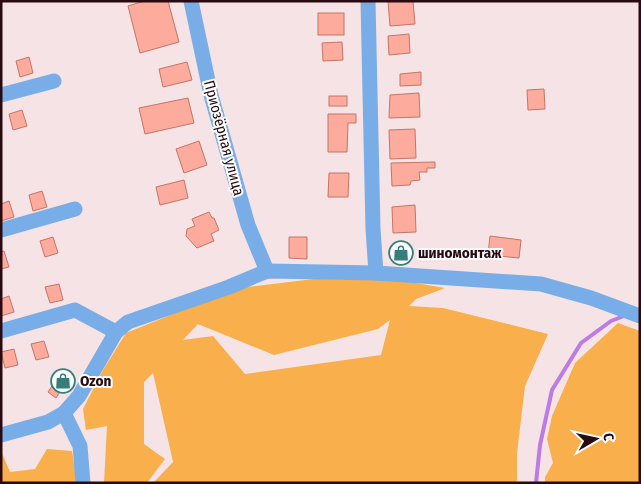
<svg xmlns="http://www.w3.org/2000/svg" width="641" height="484" font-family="'Fira Sans Condensed',sans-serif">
<rect width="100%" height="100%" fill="#f6e3e5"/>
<g fill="#f9af4b" fill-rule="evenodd">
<path d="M314 279 398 280 445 288 416 299 409 306 443 308 548 334 525 386 517 453V483H153L173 462 153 373 144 382V444L165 459 147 483H104L107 426 86 430 83 409 103 370 126 333 188 308 247 287ZM390 320 381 355 245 374 213 336 183 340 198 324 274 355 378 329Z"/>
<polygon points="618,323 640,331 640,483 545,483 545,477 553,463 547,439 552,416 575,363"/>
<polygon points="47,449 72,451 77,483 1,483 1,451 10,472 35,469"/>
</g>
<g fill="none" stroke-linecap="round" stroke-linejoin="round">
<polyline stroke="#bd7be6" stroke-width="4" points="536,483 540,445 552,390 581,343 611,321 624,316"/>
</g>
<g fill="#fcab9c" stroke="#c57566">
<polygon points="144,1 168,1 179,42 140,53 128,6"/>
<polygon points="388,1 413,1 415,24 390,26"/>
<rect x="318" y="13" width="26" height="22"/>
<polygon points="409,34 410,53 389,55 388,36"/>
<polygon points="342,42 343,60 323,61 322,43"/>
<polygon points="29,57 33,73 20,77 16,61"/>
<polygon points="187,62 192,80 163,87 159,69"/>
<polygon points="421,72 421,85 400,86 400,74"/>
<polygon points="544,89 545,109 528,110 527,90"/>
<polygon points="419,93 420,117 389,118 390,95"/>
<rect x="329" y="96" width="18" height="10"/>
<polygon points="188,98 194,123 145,134 139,108"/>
<polygon points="22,110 27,126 13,130 9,114"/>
<polygon points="328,114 356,114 356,123 348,123 347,152 328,152"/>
<polygon points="415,129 416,158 390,159 389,130"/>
<polygon points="199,141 207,165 184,173 176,149"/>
<polygon points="435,162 435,168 427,168 427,172 419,172 420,180 411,181 410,185 392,186 391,163"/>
<polygon points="329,173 349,173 348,197 328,197"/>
<polygon points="184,180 188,198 160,205 156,187"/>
<polygon points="42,191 47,207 33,211 29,195"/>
<polygon points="9,201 14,217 1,221 1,204"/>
<polygon points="415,205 416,232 393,233 392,207"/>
<polygon points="209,212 212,218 214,218 219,230 211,234 214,241 197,248 186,236 187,229 195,226 192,219"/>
<polygon points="490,236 521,240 519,258 488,255"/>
<polygon points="53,237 58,253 45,257 40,241"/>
<polygon points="289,237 307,237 307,259 289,258"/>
<polygon points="4,251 9,267 1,269 1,252"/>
<polygon points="59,284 63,300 50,303 45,287"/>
<polygon points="9,296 14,312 1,316 1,299"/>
<polygon points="44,341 49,357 36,360 31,344"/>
<polygon points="14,349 18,365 5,368 1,352"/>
<polygon points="62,371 70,376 56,398 48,392"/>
</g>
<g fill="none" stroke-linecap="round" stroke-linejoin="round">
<g stroke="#78ade7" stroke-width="15">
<polyline points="191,1 211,95 248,225 267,271"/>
<polyline points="368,1 373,229 376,273"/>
<polyline points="1,95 54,81"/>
<polyline points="1,230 75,209"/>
<polyline points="1,331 75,310 116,332"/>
<polyline points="64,413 80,446 83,483"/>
<polyline points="1,435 48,422 64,413 79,396 116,332 128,322 229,287 267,271 376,273 541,284 591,298 640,316"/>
</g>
</g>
<defs>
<g id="shop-ring" transform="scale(1.25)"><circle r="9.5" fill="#fff" stroke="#367e7b" stroke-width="1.5"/><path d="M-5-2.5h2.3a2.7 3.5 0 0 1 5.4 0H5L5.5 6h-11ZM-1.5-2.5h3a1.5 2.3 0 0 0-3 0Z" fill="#367e7b"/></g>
</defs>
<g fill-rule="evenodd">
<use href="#shop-ring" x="401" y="253"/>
<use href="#shop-ring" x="63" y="381"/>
</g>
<g text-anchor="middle" stroke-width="4" stroke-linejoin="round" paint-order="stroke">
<g font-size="15" fill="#290a10" stroke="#fff">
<text transform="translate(224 138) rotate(75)" y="5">Приозёрная улица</text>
</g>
<g font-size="15" font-weight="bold" fill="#290a10" stroke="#fff" text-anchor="start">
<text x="418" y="258">шиномонтаж</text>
<text x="80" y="386">Ozon</text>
</g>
</g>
<rect width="641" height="484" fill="none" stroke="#290a10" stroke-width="5"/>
<g transform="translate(596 439) rotate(81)" stroke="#ffffff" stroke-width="4" paint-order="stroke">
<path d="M0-4L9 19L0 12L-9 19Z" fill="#290a10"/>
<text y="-8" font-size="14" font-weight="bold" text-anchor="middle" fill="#290a10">С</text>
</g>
</svg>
